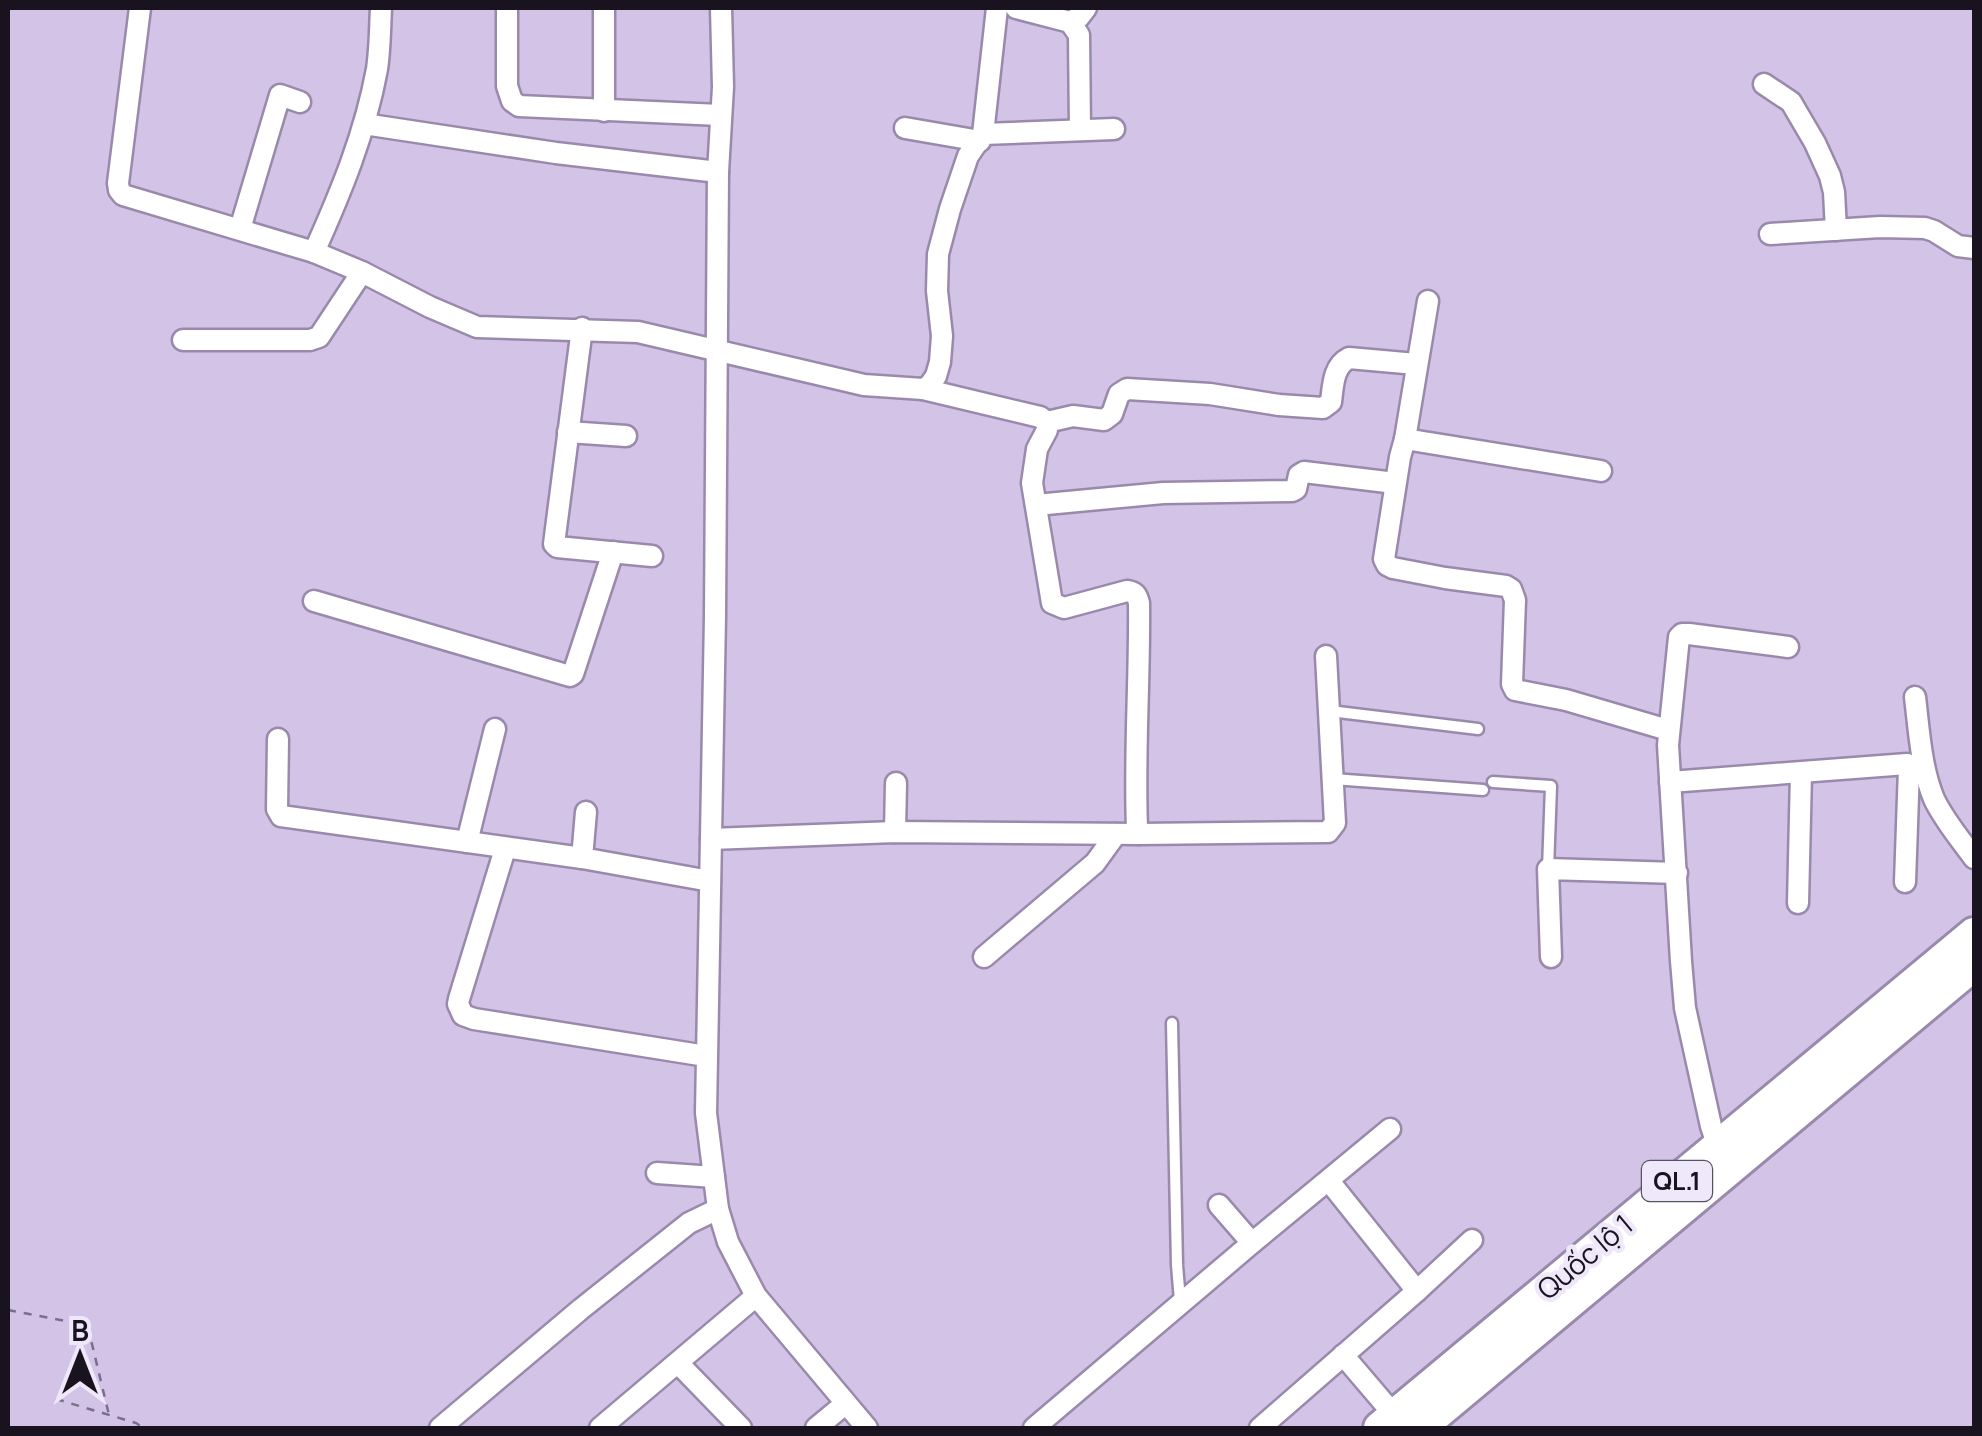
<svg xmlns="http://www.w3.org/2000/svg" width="1982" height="1436" font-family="Manrope,sans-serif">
<rect width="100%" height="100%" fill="#d2c3e7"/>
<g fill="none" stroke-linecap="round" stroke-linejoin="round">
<g stroke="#998aac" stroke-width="15">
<g id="service">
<polyline points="1330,711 1478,729"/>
<polyline points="1333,779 1483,790"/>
<polyline points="1493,782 1551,786 1548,869"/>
<polyline points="1172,1023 1177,1265 1180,1301"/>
</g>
</g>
<g stroke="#998aac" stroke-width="25">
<g id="minor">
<polyline points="140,8 118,183 119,190 123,195 314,252 362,272 430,307 477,327 638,332 864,385 923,389 929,386 936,376 940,362 942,336 937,291 938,254 950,209 968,156 983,134 997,8"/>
<polyline points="507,8 507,86 512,101 519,106 720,115"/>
<polyline points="604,8 604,111"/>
<polyline points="721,8 723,87 718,172 715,616 706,1113 718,1209 728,1242 756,1296 867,1428"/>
<polyline points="1016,8 1070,22 1079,17 1086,8"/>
<polyline points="1070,22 1079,35 1080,130"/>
<polyline points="1764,84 1791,102 1815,143 1830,176 1834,192 1836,230"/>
<polyline points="364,124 556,153 718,172"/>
<polyline points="905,128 980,141"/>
<polyline points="983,134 1114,129"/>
<polyline points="240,229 280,95 300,102"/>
<polyline points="1770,234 1880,227 1925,228 1934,231 1958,246 1974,248"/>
<path d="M314 252C341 192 365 134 377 69 380 49 380 28 381 8"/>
<polyline points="582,328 554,544 557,547 652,556"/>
<polyline points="183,340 310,340 319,337 362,272"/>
<path d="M923 389 1040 417 1047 422V430L1037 449 1032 483 1052 603 1064 608 1127 591C1135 592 1137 595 1139 603 1140 678 1134 753 1137 828L1139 834"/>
<path d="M1047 422 1073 416 1104 420 1112 414 1119 394 1127 389 1210 394 1279 405 1323 408 1331 402C1333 386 1333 366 1349 358L1416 364"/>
<polyline points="568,432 626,436"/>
<polyline points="1405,439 1428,301"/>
<polyline points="1601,471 1405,439 1400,457 1384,559 1387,565 1393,568 1445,578 1506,586 1511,589 1515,600 1512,684 1515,690 1566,700 1668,730"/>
<polyline points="1036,505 1163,493 1292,491 1296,489 1299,475 1304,472 1395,483"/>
<polyline points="314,601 570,676 573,674 613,552"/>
<path d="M1915 697C1919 730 1921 768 1934 799 1944 820 1960 839 1974 858"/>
<polyline points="278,739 277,809 281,816 582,858 710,881"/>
<polyline points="1670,782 1907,764 1909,768 1905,882"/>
<polyline points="895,832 896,783"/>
<polyline points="711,839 895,832 1139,834 1328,832 1335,823 1326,656"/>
<polyline points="467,842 495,729"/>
<polyline points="505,849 459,999 458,1004 463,1015 474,1019 706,1056"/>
<polyline points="582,858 586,812"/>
<polyline points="1798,903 1801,773"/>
<polyline points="984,957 1095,863 1116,834"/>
<polyline points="1551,957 1548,869 1677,873"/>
<polyline points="1718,1147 1711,1126 1685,1008 1681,961 1668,745 1679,637 1682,634 1689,634 1788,647"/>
<polyline points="657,1173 714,1177"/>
<polyline points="1219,1205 1252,1243"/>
<polyline points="1417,1291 1472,1240"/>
<polyline points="1343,1355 1395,1416"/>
<polyline points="678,1363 741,1428"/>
<polyline points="440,1428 581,1309 689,1223 718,1209"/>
<polyline points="600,1428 756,1296"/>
<polyline points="816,1428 845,1404"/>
<polyline points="1034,1428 1252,1243 1390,1129"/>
<polyline points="1260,1428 1417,1291 1329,1181"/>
</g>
</g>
<g stroke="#998aac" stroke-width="38">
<g id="trunk">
<polyline points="1380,1428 1974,934"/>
<polyline points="1419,1428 1974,964"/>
</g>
</g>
<g stroke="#796f88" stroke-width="2.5" stroke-dasharray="8 8" stroke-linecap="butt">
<polyline points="8,1310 82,1324 91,1340 109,1415"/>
<polyline points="56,1399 136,1423 143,1428"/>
</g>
<use href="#service" stroke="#fff" stroke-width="10"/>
<use href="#minor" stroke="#fff" stroke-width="20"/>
<use href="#trunk" stroke="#fff" stroke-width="32"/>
</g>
<g text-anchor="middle" stroke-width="9" stroke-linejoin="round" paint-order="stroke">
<rect fill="#efe8fa" stroke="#585361" stroke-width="2.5" x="1642" y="1161" width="70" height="40" rx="8"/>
<g font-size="25" font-weight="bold" fill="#18131f">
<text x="1677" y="1190">QL.1</text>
</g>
<g font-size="28" fill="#18131f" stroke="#efe8fa">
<text transform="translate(1585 1257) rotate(-40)" y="10">Quốc lộ 1</text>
</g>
</g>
<rect width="1982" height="1436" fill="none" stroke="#18131f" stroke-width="20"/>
<g transform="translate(80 1356)" stroke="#efe8fa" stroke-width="8" paint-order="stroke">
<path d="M0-8L18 38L0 25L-18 38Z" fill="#18131f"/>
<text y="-15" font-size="28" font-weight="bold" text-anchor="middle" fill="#18131f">B</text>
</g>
</svg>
